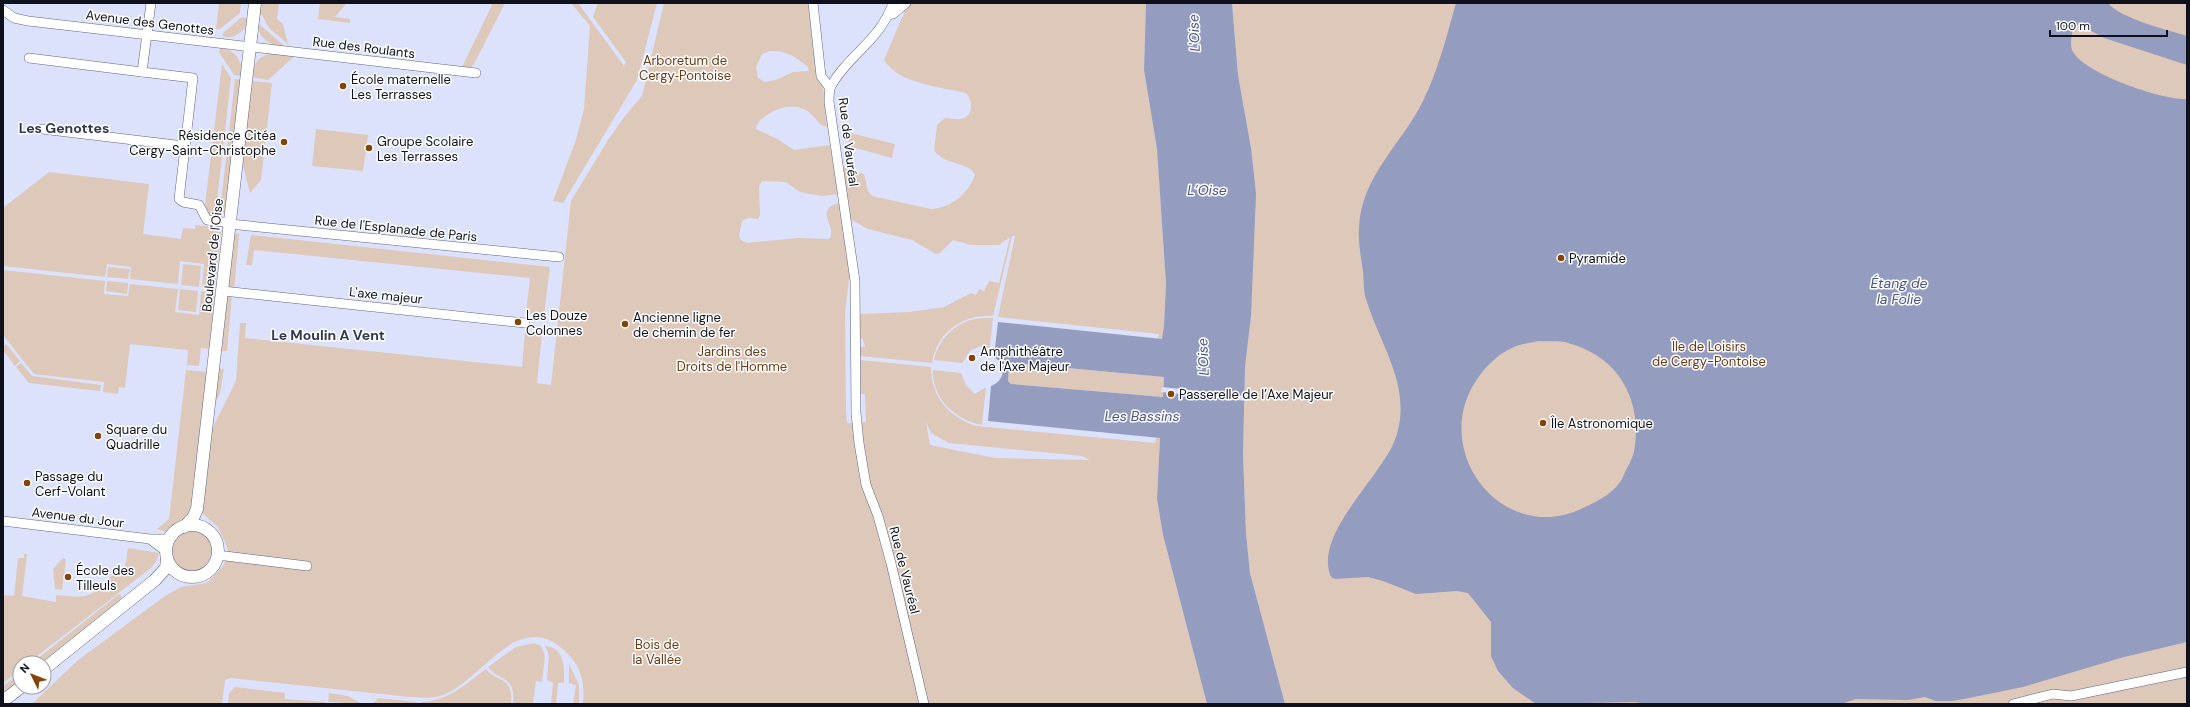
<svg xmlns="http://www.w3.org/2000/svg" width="2190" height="707" font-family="'DM Sans',sans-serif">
<rect width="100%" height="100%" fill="#dce2fc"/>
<g fill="#ddc8b9" fill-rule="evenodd">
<polygon points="219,3 241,3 240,13 220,29 216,29"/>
<polygon points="259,3 279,3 277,19 283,24 288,44 269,28 262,15 258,15"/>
<polygon points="320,3 347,3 335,17 350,19 350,23 318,19"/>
<polygon points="493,3 505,3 474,64 471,67 462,67"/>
<polygon points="571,3 578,3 624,66 626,62 593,17 598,3 657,3 637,80 563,203 553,201 576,140 584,109 590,26"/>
<path d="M664 3H808L815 63 823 88 827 127C820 126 818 121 813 116 801 103 784 105 770 113 764 117 757 121 756 129L779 140 794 150 830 145 838 194 822 196 805 193 800 192 786 182 762 181 759 187 760 215 758 219 748 218 742 221 739 236 741 240 747 243 798 238 829 239C839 227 812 210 839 203L850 271 845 313 846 411 847 423 866 422 865 394H861L860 360 931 367C931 397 949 417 976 426L1155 443 1156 438H1160L1157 499 1163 535 1207 704H583C585 683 582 667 566 652 517 605 482 683 440 696 430 699 419 697 410 697L231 678 225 680 222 704H32L77 661 165 596 181 587 207 583 224 565 228 549 218 527 202 513 201 502 212 429 236 381 240 323H246L245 338 522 367 525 332 542 334 537 383 551 385 571 201 608 140 625 116 642 96ZM770 51C785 51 791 54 803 63 807 66 808 67 809 71L793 72 776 80 765 82 758 78 756 67 762 54ZM926 422 931 433 949 443 1082 456 1090 460 995 458 930 445Z"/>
<path d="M905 3H1146L1144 70 1157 149 1166 284 1164 325 1162 339H1158L1159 334 998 317 1015 236H1012L993 316C963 314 937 332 932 363L860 356V347H865L863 339 860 338V314L910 312 944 307 971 293 976 295 979 289 984 291 989 281 999 283 1010 237 999 245H971L953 240 940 253 936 254 912 240 868 229 850 219 842 167 864 174 868 191 872 196 931 209C951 208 968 194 975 175 971 162 942 165 934 150L937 125 945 118C950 118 957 120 961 119 974 116 973 101 966 93 941 87 899 84 884 60L904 13Z"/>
<polygon points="1232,3 2187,3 2187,704 1285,704 1250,573 1246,533 1243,455 1245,367 1251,316 1251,148 1238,75"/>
<path d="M242 17 249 19C245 31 236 39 223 37V33Z"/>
<path d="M257 22 283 45V47C267 44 259 38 257 22Z"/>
<path d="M220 48C236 50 242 60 242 76L234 75 219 52Z"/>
<path d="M274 53 296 55 268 80 251 77C254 63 259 55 274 53Z"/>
<polygon points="222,64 231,78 215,217 209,215 205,205"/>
<polygon points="235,79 242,80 226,213 220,212"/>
<polygon points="250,81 272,83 261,180 250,193 242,161"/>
<polygon points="316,129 368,135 363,171 312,166"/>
<polygon points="850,133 895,144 892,158 848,146"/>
<polygon points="49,172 149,184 143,234 181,239 183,228 195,229 195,225 214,227 214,231 221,232 215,288 202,287 204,264 180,261 178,284 130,279 131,267 107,264 105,277 3,266 3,208"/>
<polygon points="232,233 239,234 234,290 226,289"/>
<polygon points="251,235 550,267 544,315 526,313 530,278 254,250 252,265 246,265"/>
<polygon points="183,264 201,266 199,287 181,285"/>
<polygon points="108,267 130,269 128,279 107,277"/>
<polygon points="3,270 105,281 104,294 128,296 130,284 178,289 175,312 199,315 201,291 215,293 209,349 201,348 199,366 187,365 188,350 130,344 125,388 119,387 118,394 103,392 104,382 34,374 3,335"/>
<polygon points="107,281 128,283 127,294 106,291"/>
<polygon points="180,289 198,291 196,312 178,310"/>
<polygon points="226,294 232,295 227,351 219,351"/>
<path d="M983 318H993L989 355 980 346 970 351 962 363 934 360C939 337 959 319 983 318Z"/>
<polygon points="6,344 20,361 15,366 3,350 3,346"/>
<polygon points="21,363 32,376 101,385 100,391 29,383 16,367"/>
<polygon points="1014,363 1164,377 1163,397 1011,384 1008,381 1009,365"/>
<polygon points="216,368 224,369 220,393 216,402 213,402"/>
<polygon points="186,370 207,372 191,512 185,522 169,533 157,529 169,519"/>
<path d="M933 370 961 373 966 385 975 394 986 387 982 425C955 420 932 398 933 370Z"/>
<path d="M195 529 208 536 214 548C209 563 203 571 187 573 163 561 170 533 195 529Z"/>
<path d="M128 548 159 553 157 560 151 568 28 663H20V670L3 683V595L14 596 18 558H24V554H27L22 596 56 602V595C73 596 84 600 97 590H100L105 586 107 580 122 567H125Z"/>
<polygon points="63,558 66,559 62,590 55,589 53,569"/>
<polygon points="119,594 122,597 115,607 44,663 32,663"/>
<path d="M534 643 541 646 545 656 542 682 536 681 533 704H513C516 674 499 682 488 667L516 647Z"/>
<path d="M545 646C564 647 565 668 564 683H558L556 704H551L553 683 547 680 549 655Z"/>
<polygon points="569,664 579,685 579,704 573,704 576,685 569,683"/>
<path d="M486 669C497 683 514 676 511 704H420L422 702C448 701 466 684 486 669Z"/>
<polygon points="20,673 20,683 3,696 3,686"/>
<polygon points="235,687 285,693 285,699 326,702 325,704 228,704 229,693"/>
<polygon points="329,693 348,696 362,704 328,702"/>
<polygon points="378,698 417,702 416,704 373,704"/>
</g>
<g fill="#949cbf" fill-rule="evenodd">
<path d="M1146 3H1232L1238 75 1251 148 1256 194 1251 316 1245 367 1243 455 1246 533 1250 573 1285 704H1207L1163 535 1157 499 1160 438 988 421 991 386C1005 381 1007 365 994 357L998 322 1162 339 1164 325 1166 284 1157 149 1144 70ZM1014 363 1164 377 1163 397 1011 384 1008 381 1009 366Z"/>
<path d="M1456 3H2108C2119 18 2168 30 2187 36V65L2104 38 2079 24 2073 28C2072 35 2069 45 2073 52 2086 74 2161 100 2187 99V642L2124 657 2023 687 1964 699 1952 701H1936L1925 697 1908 700 1856 699 1841 704H1649L1634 702 1536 704 1513 688 1498 671 1491 656V622L1468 593 1457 591 1416 594 1383 581 1368 577 1335 579 1331 577C1312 533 1386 474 1397 434 1411 386 1381 346 1367 302 1363 292 1364 281 1363 271 1361 257 1358 242 1359 228 1361 176 1402 144 1423 101 1438 71 1447 35 1456 3ZM1538 341C1548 342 1559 340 1568 343 1620 357 1643 401 1634 452 1632 460 1626 469 1623 477 1616 492 1597 502 1583 508 1502 548 1425 447 1480 375 1487 365 1500 353 1512 348 1519 344 1530 343 1538 341Z"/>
</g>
<polygon fill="#dce2fc" points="1162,387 1247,396 1247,401 1161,392"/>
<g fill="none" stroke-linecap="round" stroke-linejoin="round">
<g stroke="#5f6580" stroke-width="10">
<g id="minor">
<polyline points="151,3 142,72 193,78 179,199 183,202 199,205 207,220 231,223"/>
<polyline points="813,3 821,76 830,88"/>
<path d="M893 3C880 41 848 55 831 86 829 90 829 97 829 102L855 281 856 413 859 443 866 485 878 516 891 563 924 704"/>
<polyline points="3,10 14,18 28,21 476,73"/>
<polyline points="889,15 893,14 906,3"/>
<polyline points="29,58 142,72"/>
<polyline points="42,129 184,146"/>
<polyline points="230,224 559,257"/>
<polyline points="223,291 525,323"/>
<polyline points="3,521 150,539 166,539 173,536"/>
<polyline points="151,540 167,552"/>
<polyline points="217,555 307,566"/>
<polyline points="2013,704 2053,694 2071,696 2187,672"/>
</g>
</g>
<g stroke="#5f6580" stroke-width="13">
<g id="major">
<circle cx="192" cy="551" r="26"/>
<polyline points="184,527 193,518 197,509 255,3"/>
<polyline points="44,669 155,580 166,568 167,560"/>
<polyline points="3,701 21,687"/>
</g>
</g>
<use href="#minor" stroke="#fff" stroke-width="9"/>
<use href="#major" stroke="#fff" stroke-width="12"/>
</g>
<g fill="#834406" stroke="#fff" stroke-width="1.5">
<circle cx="343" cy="86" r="4"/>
<circle cx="284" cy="142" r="4"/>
<circle cx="369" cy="148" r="4"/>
<circle cx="1561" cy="258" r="4"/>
<circle cx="518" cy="322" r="4"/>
<circle cx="625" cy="324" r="4"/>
<circle cx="972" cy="358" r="4"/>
<circle cx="1171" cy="394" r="4"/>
<circle cx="1543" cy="423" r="4"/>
<circle cx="98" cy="436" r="4"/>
<circle cx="27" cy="483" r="4"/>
<circle cx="68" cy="577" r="4"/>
</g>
<g text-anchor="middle" stroke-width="3" stroke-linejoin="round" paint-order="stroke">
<g font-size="13" fill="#0e111b" stroke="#fff">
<text transform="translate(150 22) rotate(7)" y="5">Avenue des Genottes</text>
<text transform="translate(364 47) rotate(7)" y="5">Rue des Roulants</text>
<text transform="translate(849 142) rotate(83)" y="5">Rue de Vauréal</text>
<text transform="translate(396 228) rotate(6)" y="5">Rue de l'Esplanade de Paris</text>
<text transform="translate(212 255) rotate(-84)" y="5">Boulevard de l'Oise</text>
<text transform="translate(386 295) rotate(6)" y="5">L'axe majeur</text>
<text transform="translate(78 517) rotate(7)" y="5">Avenue du Jour</text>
<text transform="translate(905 570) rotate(76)" y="5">Rue de Vauréal</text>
</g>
<g font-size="13" fill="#663913" stroke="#fff">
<text x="685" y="65">Arboretum de<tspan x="685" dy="15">Cergy‐Pontoise</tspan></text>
<text x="1709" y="351">Île de Loisirs<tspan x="1709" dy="15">de Cergy-Pontoise</tspan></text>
<text x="732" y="356">Jardins des<tspan x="732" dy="15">Droits de l'Homme</tspan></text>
<text x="657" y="649">Bois de<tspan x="657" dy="15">la Vallée</tspan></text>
</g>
<g font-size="13" fill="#0e111b" stroke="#fff" text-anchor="start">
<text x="351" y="84">École maternelle<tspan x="351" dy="15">Les Terrasses</tspan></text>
<text x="276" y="140" text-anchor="end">Résidence Citéa<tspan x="276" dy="15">Cergy-Saint-Christophe</tspan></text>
<text x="377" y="146">Groupe Scolaire<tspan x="377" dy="15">Les Terrasses</tspan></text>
<text x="1569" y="263">Pyramide</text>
<text x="526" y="320">Les Douze<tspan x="526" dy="15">Colonnes</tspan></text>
<text x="633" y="322">Ancienne ligne<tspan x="633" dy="15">de chemin de fer</tspan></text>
<text x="980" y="356">Amphithéâtre<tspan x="980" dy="15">de l'Axe Majeur</tspan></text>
<text x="1179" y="399">Passerelle de l’Axe Majeur</text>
<text x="1551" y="428">Île Astronomique</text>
<text x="106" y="434">Square du<tspan x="106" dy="15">Quadrille</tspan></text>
<text x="35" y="481">Passage du<tspan x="35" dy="15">Cerf-Volant</tspan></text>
<text x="76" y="575">École des<tspan x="76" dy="15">Tilleuls</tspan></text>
</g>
<g font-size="14" font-style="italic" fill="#4a5385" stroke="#fff">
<text transform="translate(1194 33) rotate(-92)" y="5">L'Oise</text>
<text x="1207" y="195">L’Oise</text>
<text x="1899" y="288">Étang de<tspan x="1899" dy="16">la Folie</tspan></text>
<text transform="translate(1203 357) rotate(-92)" y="5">L'Oise</text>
<text x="1142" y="421">Les Bassins</text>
</g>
<g font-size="14" font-weight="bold" fill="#333850" stroke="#fff">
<text x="64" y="133">Les Genottes</text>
<text x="328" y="340">Le Moulin A Vent</text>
</g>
</g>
<rect width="2190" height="707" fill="none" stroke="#0e111b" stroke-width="8"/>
<g transform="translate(32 675) rotate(313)"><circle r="19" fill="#ffffff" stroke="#9fa0a4"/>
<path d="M0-3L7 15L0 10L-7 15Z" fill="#834406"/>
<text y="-6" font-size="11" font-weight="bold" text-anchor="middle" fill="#0e111b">N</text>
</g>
<path d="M2050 30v6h117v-6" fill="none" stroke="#0e111b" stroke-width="2"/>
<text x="2056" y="30" font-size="12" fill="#0e111b" stroke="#ffffff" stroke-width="3" paint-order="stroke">100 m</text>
</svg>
